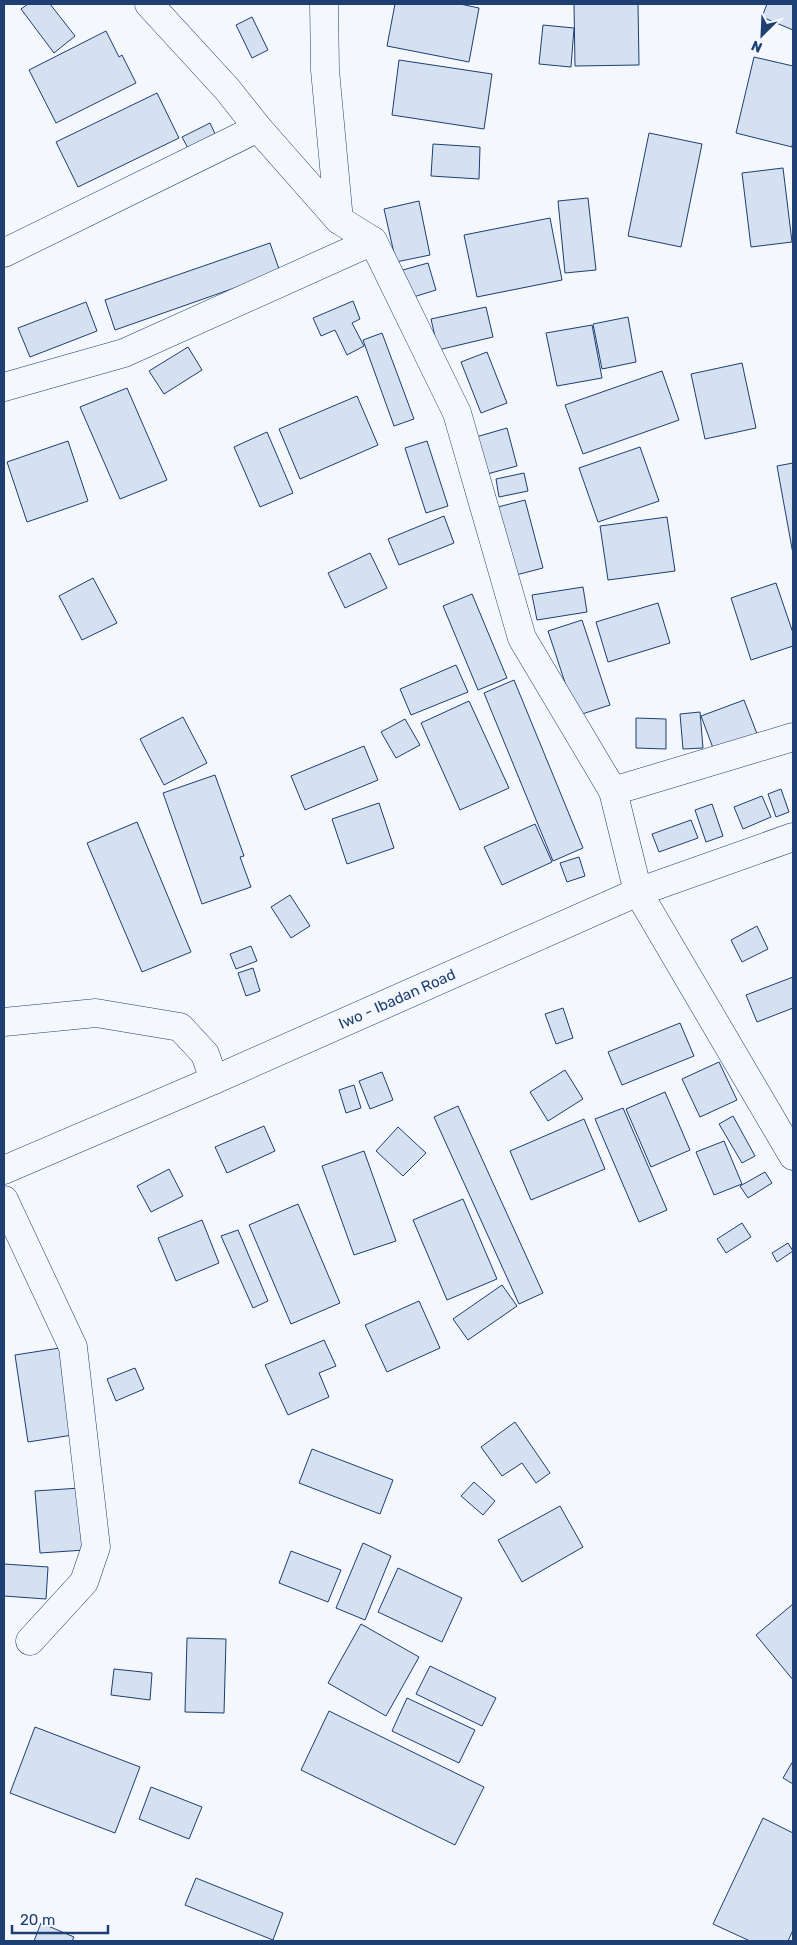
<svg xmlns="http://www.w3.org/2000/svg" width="797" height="1945" font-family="Rubik,sans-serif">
<rect width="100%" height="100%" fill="#f4f7fb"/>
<g fill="#d5e0f0" stroke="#1d3f73">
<polygon points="28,4 50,4 75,36 54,53 21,9"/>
<polygon points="395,4 460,4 479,8 469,62 387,46"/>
<polygon points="574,4 638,4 639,65 575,66"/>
<polygon points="767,4 793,4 793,30 762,17"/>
<polygon points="252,17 268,50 252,58 236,25"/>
<polygon points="543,25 574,28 571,67 539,64"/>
<polygon points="106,31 119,57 122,55 136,83 56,123 29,70"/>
<polygon points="754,57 793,66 793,140 792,147 736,133"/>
<polygon points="399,60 492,74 484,129 392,115"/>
<polygon points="157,93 179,138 78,187 56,142"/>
<polygon points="210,123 217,138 190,152 182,137"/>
<polygon points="649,133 702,144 681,247 628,236"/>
<polygon points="433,144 480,147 479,179 431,176"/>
<polygon points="783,168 792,242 751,247 742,173"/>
<polygon points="588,198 596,270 565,273 558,201"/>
<polygon points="419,201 430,255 396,262 384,209"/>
<polygon points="550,218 562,280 477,297 464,235"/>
<polygon points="270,243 280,272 115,330 105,300"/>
<polygon points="428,263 436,290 407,299 399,271"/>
<polygon points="353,301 360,319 352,323 364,346 347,355 335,330 321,336 313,318"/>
<polygon points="86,302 97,331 30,357 18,328"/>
<polygon points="486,307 493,337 438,350 431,319"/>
<polygon points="628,317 636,362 602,369 593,324"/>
<polygon points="592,325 602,378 557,386 546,333"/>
<polygon points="382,333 414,419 394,426 363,340"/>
<polygon points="188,347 202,370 164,394 149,371"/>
<polygon points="487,352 507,403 481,413 461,362"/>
<polygon points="742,363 756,428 705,439 691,374"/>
<polygon points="662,371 679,420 583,454 565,405"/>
<polygon points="127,388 167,480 120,499 80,407"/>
<polygon points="357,396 378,445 300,479 279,429"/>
<polygon points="507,428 517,466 487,474 476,437"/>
<polygon points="267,432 293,493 260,507 234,447"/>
<polygon points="68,441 88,501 27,522 7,462"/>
<polygon points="427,441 448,506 426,513 405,448"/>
<polygon points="640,447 659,501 598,522 579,468"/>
<polygon points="793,463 793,554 777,466"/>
<polygon points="524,473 528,491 499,497 496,479"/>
<polygon points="525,500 543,568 516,575 498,507"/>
<polygon points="444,516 454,543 399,565 388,539"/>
<polygon points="667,517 675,571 608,580 600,526"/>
<polygon points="370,553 387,588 345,608 328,573"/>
<polygon points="93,578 117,623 82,640 59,596"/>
<polygon points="776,583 793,633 793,646 751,660 731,598"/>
<polygon points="583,587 587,612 537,620 532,595"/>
<polygon points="472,594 507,678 478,690 443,606"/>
<polygon points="658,603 670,643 608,662 596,622"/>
<polygon points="582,620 610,705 576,716 548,631"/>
<polygon points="456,665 468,692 411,715 400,689"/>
<polygon points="514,680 583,848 553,861 484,693"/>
<polygon points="744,700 759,739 716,756 701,716"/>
<polygon points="469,701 509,788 460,810 421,723"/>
<polygon points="700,712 703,748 683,749 680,714"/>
<polygon points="183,717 207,763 164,785 140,739"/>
<polygon points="636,718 666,719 666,749 636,748"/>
<polygon points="405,719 420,745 396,758 381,732"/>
<polygon points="364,746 378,780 305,810 291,776"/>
<polygon points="215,775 244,856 240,857 251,887 202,904 163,793"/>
<polygon points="781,789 789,812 776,817 768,794"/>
<polygon points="762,796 771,817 743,829 734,807"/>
<polygon points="379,803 394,848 347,864 332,819"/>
<polygon points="712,804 723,836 706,842 695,810"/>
<polygon points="691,820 698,838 659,852 652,834"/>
<polygon points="137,822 191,952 142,972 87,843"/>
<polygon points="535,824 552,862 502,885 484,847"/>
<polygon points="579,857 585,876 567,882 560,863"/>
<polygon points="290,895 310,926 291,938 271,907"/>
<polygon points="757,926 768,949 742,962 731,940"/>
<polygon points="251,946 257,961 236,969 230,954"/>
<polygon points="253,968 260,991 246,996 238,973"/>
<polygon points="793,977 793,1008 757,1022 746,995"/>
<polygon points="563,1008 573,1038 556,1044 545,1014"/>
<polygon points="680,1023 694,1056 622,1085 608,1052"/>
<polygon points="719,1062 737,1100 700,1117 682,1079"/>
<polygon points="565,1070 583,1099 548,1121 530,1092"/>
<polygon points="382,1072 393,1100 370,1109 359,1081"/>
<polygon points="354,1085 361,1108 346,1113 339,1090"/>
<polygon points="665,1092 690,1150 651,1167 626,1109"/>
<polygon points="458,1106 543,1293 519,1304 434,1117"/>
<polygon points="623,1108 667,1210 639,1222 595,1119"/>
<polygon points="733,1116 755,1156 742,1163 719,1124"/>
<polygon points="584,1119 605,1169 531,1200 510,1151"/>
<polygon points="264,1126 275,1151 227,1173 215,1147"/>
<polygon points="398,1127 426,1153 403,1176 376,1151"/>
<polygon points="724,1141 742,1184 714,1195 696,1152"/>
<polygon points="364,1151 396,1241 354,1255 322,1166"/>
<polygon points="169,1169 183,1196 151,1212 137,1186"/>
<polygon points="765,1172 772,1183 748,1198 740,1186"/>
<polygon points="463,1199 497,1279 447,1300 413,1220"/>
<polygon points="298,1204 340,1303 291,1324 249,1225"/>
<polygon points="202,1220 219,1263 176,1281 158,1238"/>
<polygon points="742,1223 751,1237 726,1253 717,1239"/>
<polygon points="238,1230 268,1301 253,1308 221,1236"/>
<polygon points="788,1243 793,1251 777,1262 772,1253"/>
<polygon points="502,1285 517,1306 468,1340 453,1319"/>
<polygon points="419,1301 440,1348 387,1372 365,1325"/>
<polygon points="324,1340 336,1366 319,1373 329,1397 288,1415 265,1365"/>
<polygon points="66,1347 79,1434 28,1442 15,1355"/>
<polygon points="135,1368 144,1389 116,1401 107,1379"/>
<polygon points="515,1422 550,1473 536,1483 522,1463 502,1476 481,1447"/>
<polygon points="312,1449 393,1480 380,1514 299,1483"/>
<polygon points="474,1482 495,1501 483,1515 461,1496"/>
<polygon points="80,1488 85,1550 40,1553 35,1491"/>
<polygon points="560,1506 583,1547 522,1582 498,1540"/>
<polygon points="363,1543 391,1556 365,1620 336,1608"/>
<polygon points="291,1551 341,1570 328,1602 279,1583"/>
<polygon points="4,1564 48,1567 46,1599 4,1596"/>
<polygon points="398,1568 462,1598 442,1642 378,1612"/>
<polygon points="793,1604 793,1680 756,1635"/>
<polygon points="361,1624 419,1657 386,1716 328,1683"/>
<polygon points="187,1638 226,1639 224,1713 185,1712"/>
<polygon points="430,1666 496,1698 482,1726 416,1694"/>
<polygon points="114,1669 152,1673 150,1700 111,1695"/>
<polygon points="407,1698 475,1730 459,1763 392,1731"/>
<polygon points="329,1711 484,1787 455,1845 301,1770"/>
<polygon points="35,1727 140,1767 115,1833 10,1793"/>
<polygon points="793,1761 793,1784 783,1778"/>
<polygon points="151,1787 202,1807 189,1839 139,1819"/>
<polygon points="763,1818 793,1833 793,1930 788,1941 750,1941 713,1924"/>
<polygon points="196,1878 283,1913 273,1940 185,1905"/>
<polygon points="41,1923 74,1937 72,1941 34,1941"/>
</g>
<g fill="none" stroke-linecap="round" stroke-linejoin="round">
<g stroke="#1d3f73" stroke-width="29">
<g id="minor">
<polyline points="149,4 227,89 258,128 339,220 373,241 457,413 522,638 613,791 638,892 793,1156"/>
<polyline points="324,4 325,70 339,220"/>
<polyline points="4,253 258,128"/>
<polyline points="4,387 124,353 373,241"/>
<polyline points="613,791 793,737"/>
<polyline points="4,1022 96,1013 180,1027 205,1054 214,1080"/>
<polyline points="4,1200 73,1347 96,1547 84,1582 30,1641"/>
</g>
</g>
<g stroke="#1d3f73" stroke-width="29">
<polyline id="primary" points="4,1170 214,1080 638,892 793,837"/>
</g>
<use href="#minor" stroke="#f4f7fb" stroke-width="28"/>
<use href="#primary" stroke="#f4f7fb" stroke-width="28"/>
</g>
<g text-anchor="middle" stroke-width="4" stroke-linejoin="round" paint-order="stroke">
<g font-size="15" fill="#1d3f73" stroke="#f4f7fb">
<text transform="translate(397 999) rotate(-24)" y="5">Iwo - Ibadan Road</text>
</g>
</g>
<rect width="797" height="1945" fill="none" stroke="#1d3f73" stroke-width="10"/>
<g transform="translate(762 35) rotate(204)" stroke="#f4f7fb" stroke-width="4" paint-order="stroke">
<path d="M0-4L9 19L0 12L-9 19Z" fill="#1d3f73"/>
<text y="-8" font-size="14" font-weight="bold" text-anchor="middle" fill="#1d3f73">N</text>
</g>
<path d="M12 1925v8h96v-8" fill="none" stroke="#1d3f73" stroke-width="2.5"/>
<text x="20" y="1925" font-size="15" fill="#1d3f73" stroke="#f4f7fb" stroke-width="4" paint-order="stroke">20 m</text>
</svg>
